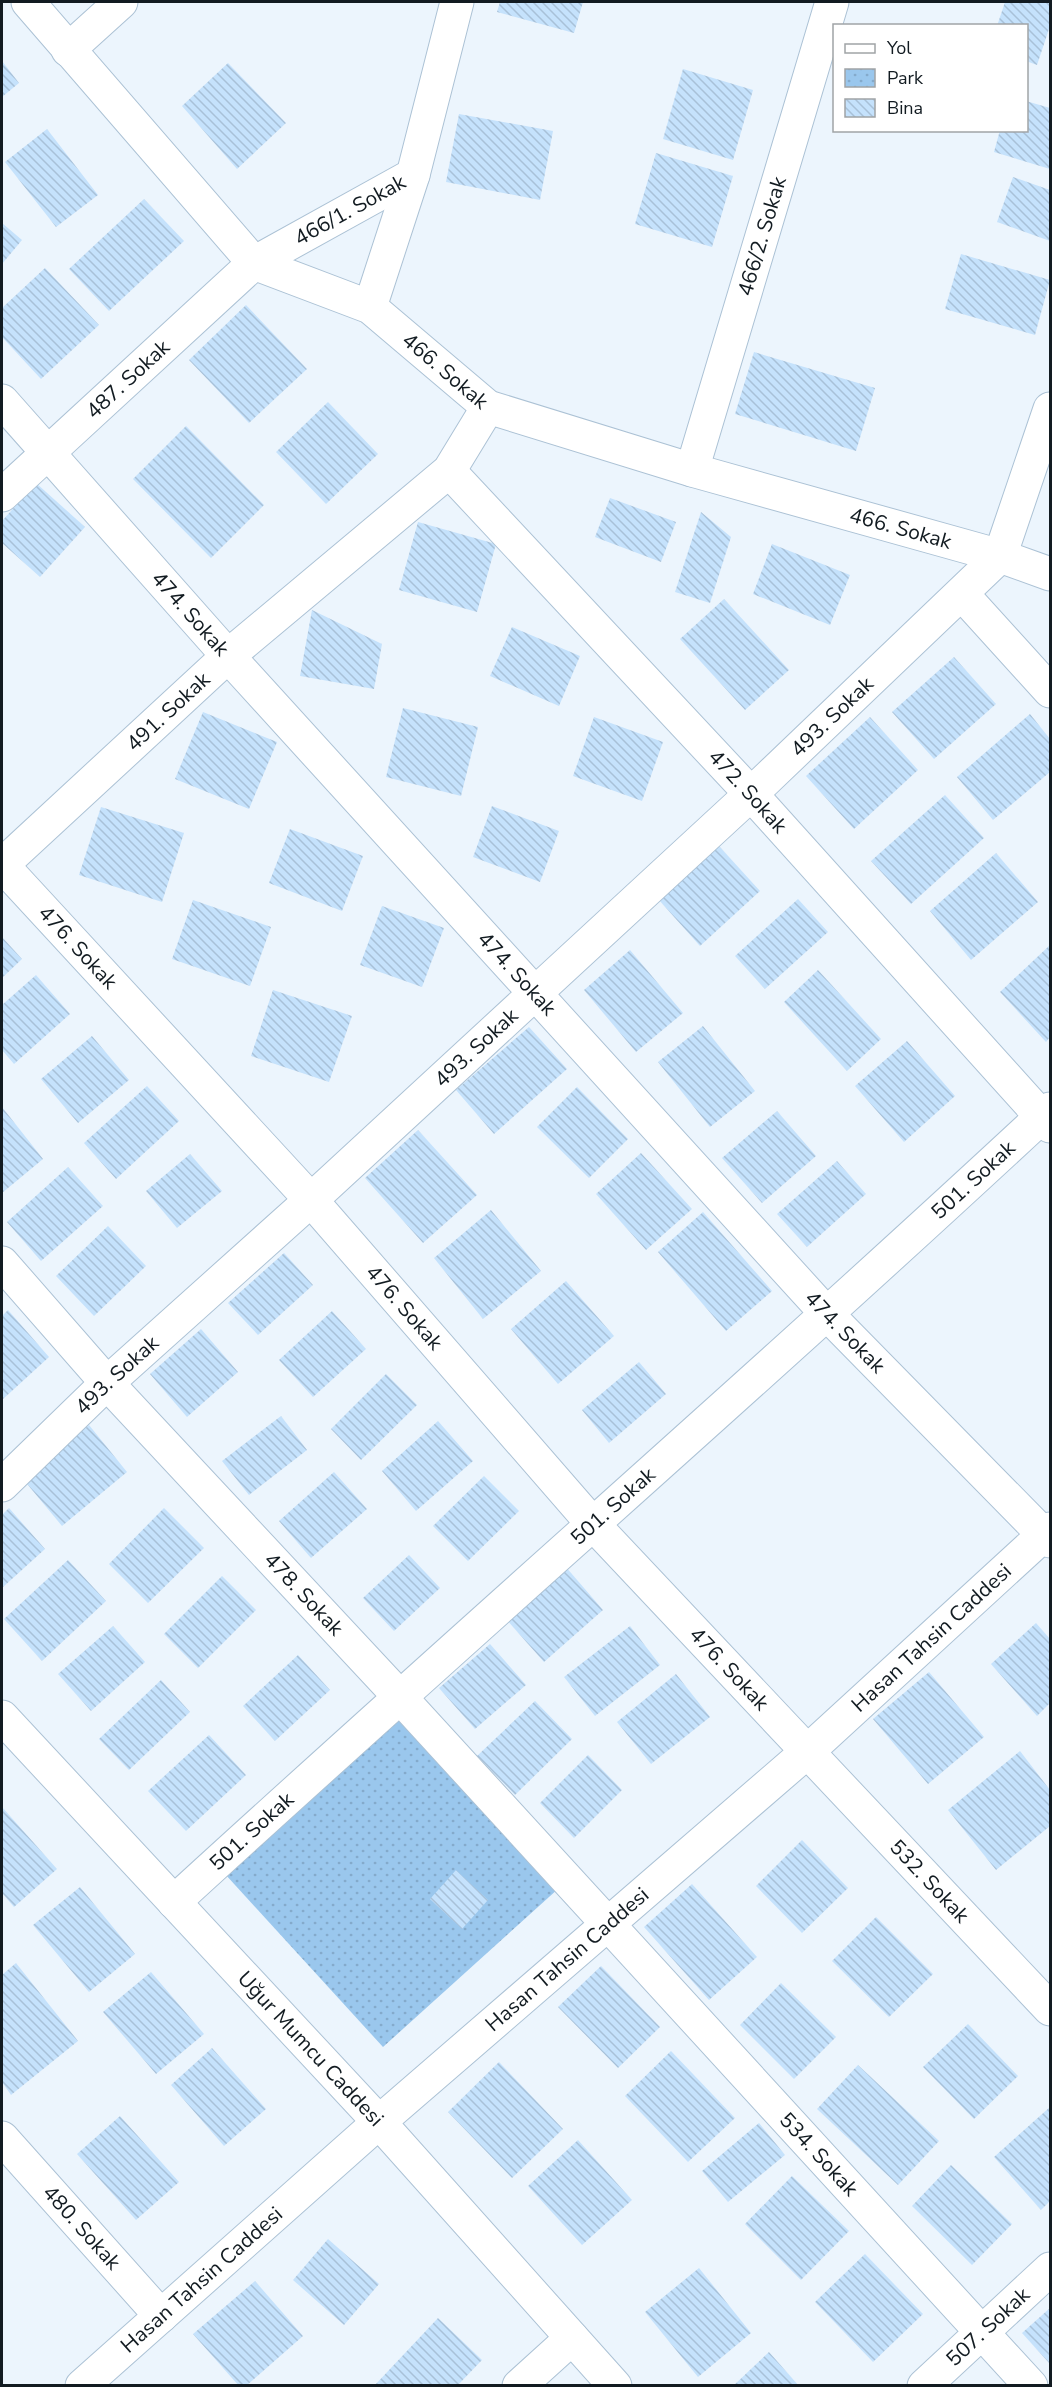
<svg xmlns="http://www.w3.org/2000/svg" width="1052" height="2387" font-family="'Nunito Sans',sans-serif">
<defs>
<pattern id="park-dots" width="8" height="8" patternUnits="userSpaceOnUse" patternTransform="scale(1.5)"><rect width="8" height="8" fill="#9ac7ed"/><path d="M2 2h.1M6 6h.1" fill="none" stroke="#84aacb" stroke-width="1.8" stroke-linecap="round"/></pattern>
<pattern id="building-back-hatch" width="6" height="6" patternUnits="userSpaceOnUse" patternTransform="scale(1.5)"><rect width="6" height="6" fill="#c5e2fc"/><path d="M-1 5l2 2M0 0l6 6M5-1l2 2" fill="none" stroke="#a8c1d8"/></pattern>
</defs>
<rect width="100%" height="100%" fill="#ecf5fd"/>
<polygon fill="url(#park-dots)" points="401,1714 559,1888 383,2047 225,1874"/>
<g fill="url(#building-back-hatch)">
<polygon points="500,2 583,2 574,33 497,12"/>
<polygon points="1005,2 1050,2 1050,26 1037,65 1026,61 1026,26 997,26"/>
<polygon points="2,61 19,83 2,97"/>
<polygon points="228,63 286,123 237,169 182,106"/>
<polygon points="683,69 753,90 733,160 663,139"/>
<polygon points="1026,101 1050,108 1050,169 994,152 1000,130 1026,130"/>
<polygon points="459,114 553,131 540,200 446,182"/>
<polygon points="47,129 98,195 56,227 5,162"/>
<polygon points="656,153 733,176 712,247 635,224"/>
<polygon points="1013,177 1050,190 1050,241 997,222"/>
<polygon points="144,199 184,241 109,311 69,269"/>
<polygon points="2,223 22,240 2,264"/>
<polygon points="961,254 1050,280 1035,335 945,309"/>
<polygon points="45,268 99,325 41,379 2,337 2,308"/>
<polygon points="246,305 307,369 249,423 189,360"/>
<polygon points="754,352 875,388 856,451 735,414"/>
<polygon points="328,402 378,454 326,504 276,452"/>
<polygon points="186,426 264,505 211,558 133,479"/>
<polygon points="36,483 85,527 40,577 2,543 2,521"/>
<polygon points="610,498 676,522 661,562 595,537"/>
<polygon points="701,512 731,537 710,603 675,592"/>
<polygon points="418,522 496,544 477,612 399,590"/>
<polygon points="772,544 850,575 830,625 753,594"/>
<polygon points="724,599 789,670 745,710 680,639"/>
<polygon points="312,610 382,644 374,689 300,676"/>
<polygon points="512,627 580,656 559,706 490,676"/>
<polygon points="954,657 996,704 934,759 892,712"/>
<polygon points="403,708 478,727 461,796 386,777"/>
<polygon points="203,712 277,742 249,809 175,779"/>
<polygon points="1030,714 1050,739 1050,772 993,820 957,777"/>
<polygon points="594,717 663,742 642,801 573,776"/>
<polygon points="870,717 918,770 854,829 806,776"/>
<polygon points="945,795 984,838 911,904 871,861"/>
<polygon points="492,806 559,831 540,882 473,857"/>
<polygon points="101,807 184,833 162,902 79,875"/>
<polygon points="290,829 363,856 342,911 269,883"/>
<polygon points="719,846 760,891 700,946 659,900"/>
<polygon points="996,853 1038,902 971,960 930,911"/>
<polygon points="798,899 828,932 765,989 735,956"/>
<polygon points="193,900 271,927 250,986 172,959"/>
<polygon points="382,906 444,928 422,987 360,965"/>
<polygon points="2,937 22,959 2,978"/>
<polygon points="1050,945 1050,1037 1046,1042 1000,992"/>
<polygon points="630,950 683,1013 636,1052 584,990"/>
<polygon points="818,970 881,1039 847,1071 784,1002"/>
<polygon points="36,975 70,1014 14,1064 2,1050 2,1005"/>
<polygon points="273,990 352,1016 329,1082 251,1056"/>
<polygon points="703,1026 755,1091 710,1127 658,1062"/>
<polygon points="529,1027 567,1069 494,1134 456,1090"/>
<polygon points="92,1036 129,1080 78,1123 41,1079"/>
<polygon points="907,1041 955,1096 904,1142 855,1086"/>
<polygon points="147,1086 179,1121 116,1179 84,1143"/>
<polygon points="577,1087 628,1139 589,1178 537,1127"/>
<polygon points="2,1107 43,1159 2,1193"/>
<polygon points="777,1111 816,1156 762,1203 722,1158"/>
<polygon points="418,1130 477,1195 423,1243 365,1178"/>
<polygon points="641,1153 692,1209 646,1250 596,1194"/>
<polygon points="190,1154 222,1191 177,1228 146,1191"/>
<polygon points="837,1161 866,1194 807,1247 777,1214"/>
<polygon points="68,1167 103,1206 41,1261 7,1222"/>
<polygon points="491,1210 541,1271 483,1319 434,1258"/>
<polygon points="703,1212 772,1291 726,1331 658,1252"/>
<polygon points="108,1226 146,1266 94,1316 56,1276"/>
<polygon points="284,1253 313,1285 258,1335 228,1303"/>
<polygon points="566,1281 614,1336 558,1384 511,1329"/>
<polygon points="8,1310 49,1357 2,1400 2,1316"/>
<polygon points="332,1311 366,1349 313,1397 279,1360"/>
<polygon points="201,1329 238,1372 187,1417 150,1374"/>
<polygon points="639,1362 666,1394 609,1443 582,1410"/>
<polygon points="386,1374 417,1405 361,1460 331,1429"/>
<polygon points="281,1416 307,1450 249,1495 222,1461"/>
<polygon points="438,1421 473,1461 416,1511 382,1471"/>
<polygon points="89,1425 127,1472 62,1526 23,1479"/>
<polygon points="334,1472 367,1509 311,1558 279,1521"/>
<polygon points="484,1476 519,1511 468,1561 433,1526"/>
<polygon points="9,1508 45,1549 2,1588 2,1515"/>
<polygon points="164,1508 204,1548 148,1603 109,1564"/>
<polygon points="409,1555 440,1588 394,1631 363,1598"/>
<polygon points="68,1560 106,1601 42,1661 4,1619"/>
<polygon points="565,1566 603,1610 544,1662 506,1619"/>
<polygon points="222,1576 256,1610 198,1668 164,1634"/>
<polygon points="1036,1623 1050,1639 1050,1703 1037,1716 991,1664"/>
<polygon points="113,1626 145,1662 91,1711 58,1674"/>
<polygon points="630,1626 660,1665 595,1716 564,1677"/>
<polygon points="490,1644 526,1685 475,1729 439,1688"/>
<polygon points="298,1655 330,1690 275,1741 243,1706"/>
<polygon points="929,1672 984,1737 928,1784 873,1719"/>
<polygon points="676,1674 710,1717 651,1764 617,1722"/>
<polygon points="161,1680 190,1712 129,1770 99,1739"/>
<polygon points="535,1701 572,1739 515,1795 477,1756"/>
<polygon points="209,1735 246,1775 186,1831 148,1791"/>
<polygon points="1020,1751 1050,1790 1050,1826 996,1870 948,1810"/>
<polygon points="588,1755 622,1790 574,1838 540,1803"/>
<polygon points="2,1807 57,1869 14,1907 2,1893"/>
<polygon points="802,1840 848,1888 802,1933 756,1886"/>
<polygon points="456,1870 488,1900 462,1929 430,1899"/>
<polygon points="692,1884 757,1957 709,2000 644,1927"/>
<polygon points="80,1887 135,1954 89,1992 33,1925"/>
<polygon points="876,1917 933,1974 889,2017 832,1961"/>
<polygon points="16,1963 78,2041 11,2095 2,2082 2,1975"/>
<polygon points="601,1966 660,2027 618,2068 558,2007"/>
<polygon points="151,1972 204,2034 156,2074 103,2012"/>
<polygon points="781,1983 836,2037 794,2079 740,2025"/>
<polygon points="968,2024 1018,2076 974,2119 923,2067"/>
<polygon points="212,2048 266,2109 224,2146 171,2085"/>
<polygon points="671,2051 735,2118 688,2162 625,2096"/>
<polygon points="499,2062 563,2129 512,2178 448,2112"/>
<polygon points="858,2065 939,2141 898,2185 817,2109"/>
<polygon points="1050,2107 1050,2201 1041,2210 994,2157"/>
<polygon points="120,2116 179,2182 136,2220 77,2154"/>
<polygon points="759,2123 785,2155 728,2202 702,2171"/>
<polygon points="578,2140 632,2200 582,2245 528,2186"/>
<polygon points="951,2165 1012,2224 972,2265 912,2206"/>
<polygon points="792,2176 849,2231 801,2280 745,2224"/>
<polygon points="328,2239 379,2284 344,2325 293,2280"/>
<polygon points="865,2254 923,2314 873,2362 815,2302"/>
<polygon points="699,2268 751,2333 698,2377 645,2312"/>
<polygon points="255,2281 303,2336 246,2386 239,2386 193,2334"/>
<polygon points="1050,2308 1050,2364 1022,2333"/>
<polygon points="438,2318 482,2360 457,2386 374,2386"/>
<polygon points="769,2352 799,2386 733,2386"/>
</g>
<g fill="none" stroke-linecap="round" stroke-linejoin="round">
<g stroke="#acc2d5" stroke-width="35">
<g id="minor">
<path id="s1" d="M28 2 254 263 370 307 488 407 692 470 1000 556 1050 574"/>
<polyline points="68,50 121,2"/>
<polyline points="370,307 413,175"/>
<path id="s2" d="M2 401 228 656 827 1314 1050 1541"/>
<path id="s3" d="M692 470 832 2"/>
<path id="s4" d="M449 471 751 794 1050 1126"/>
<path id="s5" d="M2 495 254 263 413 175 457 2"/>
<polyline points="962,594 1050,691"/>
<path id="s6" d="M2 865 311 1200 592 1523 1050 2009"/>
<path id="s7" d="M2 865 228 656 449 471 488 407"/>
<path id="s8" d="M2 1263 107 1383 399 1696 1031 2386"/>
<path id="s9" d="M2 1485 107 1383 311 1200 751 794 1000 556 1050 409"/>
<path id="s10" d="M2 1717 379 2122 615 2386"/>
<path id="s11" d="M174 1902C464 1636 762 1377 1050 1109"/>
<path id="s12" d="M2 2138 161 2316"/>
<path id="s13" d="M82 2386 379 2122 808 1751 1050 1529"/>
<polyline points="519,2386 572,2338"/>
<path id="s14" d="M924 2386 1050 2269"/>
</g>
</g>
<use href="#minor" stroke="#fff" stroke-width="33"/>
</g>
<g text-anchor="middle" stroke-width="4.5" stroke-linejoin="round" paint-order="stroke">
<g font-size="21" fill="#121b21" stroke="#fff">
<text dy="7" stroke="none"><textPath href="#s5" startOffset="452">466/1. Sokak</textPath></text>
<text dy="7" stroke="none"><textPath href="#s3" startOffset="244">466/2. Sokak</textPath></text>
<text dy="7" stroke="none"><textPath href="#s1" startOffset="568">466. Sokak</textPath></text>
<text dy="7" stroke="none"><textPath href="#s5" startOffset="171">487. Sokak</textPath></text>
<text dy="7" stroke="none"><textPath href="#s1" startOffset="1054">466. Sokak</textPath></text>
<text dy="7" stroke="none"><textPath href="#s2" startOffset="284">474. Sokak</textPath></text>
<text dy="7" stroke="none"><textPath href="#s7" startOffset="226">491. Sokak</textPath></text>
<text dy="7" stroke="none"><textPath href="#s9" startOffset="1131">493. Sokak</textPath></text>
<text dy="7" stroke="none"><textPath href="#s4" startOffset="438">472. Sokak</textPath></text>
<text dy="7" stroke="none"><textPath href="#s6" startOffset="112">476. Sokak</textPath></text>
<text dy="7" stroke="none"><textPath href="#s2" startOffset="770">474. Sokak</textPath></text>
<text dy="7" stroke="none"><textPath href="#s9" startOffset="645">493. Sokak</textPath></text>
<text dy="7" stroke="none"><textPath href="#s11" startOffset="1077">501. Sokak</textPath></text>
<text dy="7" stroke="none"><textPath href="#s6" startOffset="598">476. Sokak</textPath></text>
<text dy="7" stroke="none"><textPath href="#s2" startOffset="1256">474. Sokak</textPath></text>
<text dy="7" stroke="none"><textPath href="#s9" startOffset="159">493. Sokak</textPath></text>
<text dy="7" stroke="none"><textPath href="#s11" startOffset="591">501. Sokak</textPath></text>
<text dy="7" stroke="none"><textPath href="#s8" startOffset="448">478. Sokak</textPath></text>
<text dy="7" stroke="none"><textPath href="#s13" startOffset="1132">Hasan Tahsin Caddesi</textPath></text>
<text dy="7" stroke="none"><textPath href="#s6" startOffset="1084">476. Sokak</textPath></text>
<text dy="7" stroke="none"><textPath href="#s11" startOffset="105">501. Sokak</textPath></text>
<text dy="7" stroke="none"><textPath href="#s6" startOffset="1376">532. Sokak</textPath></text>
<text dy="7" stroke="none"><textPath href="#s13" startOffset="646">Hasan Tahsin Caddesi</textPath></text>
<text dy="7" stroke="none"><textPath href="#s10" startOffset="453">Uğur Mumcu Caddesi</textPath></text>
<text dy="7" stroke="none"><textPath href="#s8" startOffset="1209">534. Sokak</textPath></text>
<text dy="7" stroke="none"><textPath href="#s12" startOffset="120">480. Sokak</textPath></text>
<text dy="7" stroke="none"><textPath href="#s13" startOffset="160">Hasan Tahsin Caddesi</textPath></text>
<text dy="7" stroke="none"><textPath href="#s14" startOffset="87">507. Sokak</textPath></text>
</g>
</g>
<rect width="1052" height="2387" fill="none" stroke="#121b21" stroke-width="6"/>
<rect x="833" y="24" width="195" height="108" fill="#ffffff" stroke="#a0a4a6" stroke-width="1.5"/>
<rect x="845" y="44" width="30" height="9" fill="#ffffff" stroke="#a0a4a6" stroke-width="1.5"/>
<text x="887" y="54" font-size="18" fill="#121b21">Yol</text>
<rect x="845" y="69" width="30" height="18" fill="url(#park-dots)" stroke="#a0a4a6" stroke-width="1.5"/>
<text x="887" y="84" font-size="18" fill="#121b21">Park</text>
<rect x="845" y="99" width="30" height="18" fill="url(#building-back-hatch)" stroke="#a0a4a6" stroke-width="1.5"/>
<text x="887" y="114" font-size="18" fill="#121b21">Bina</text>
</svg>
